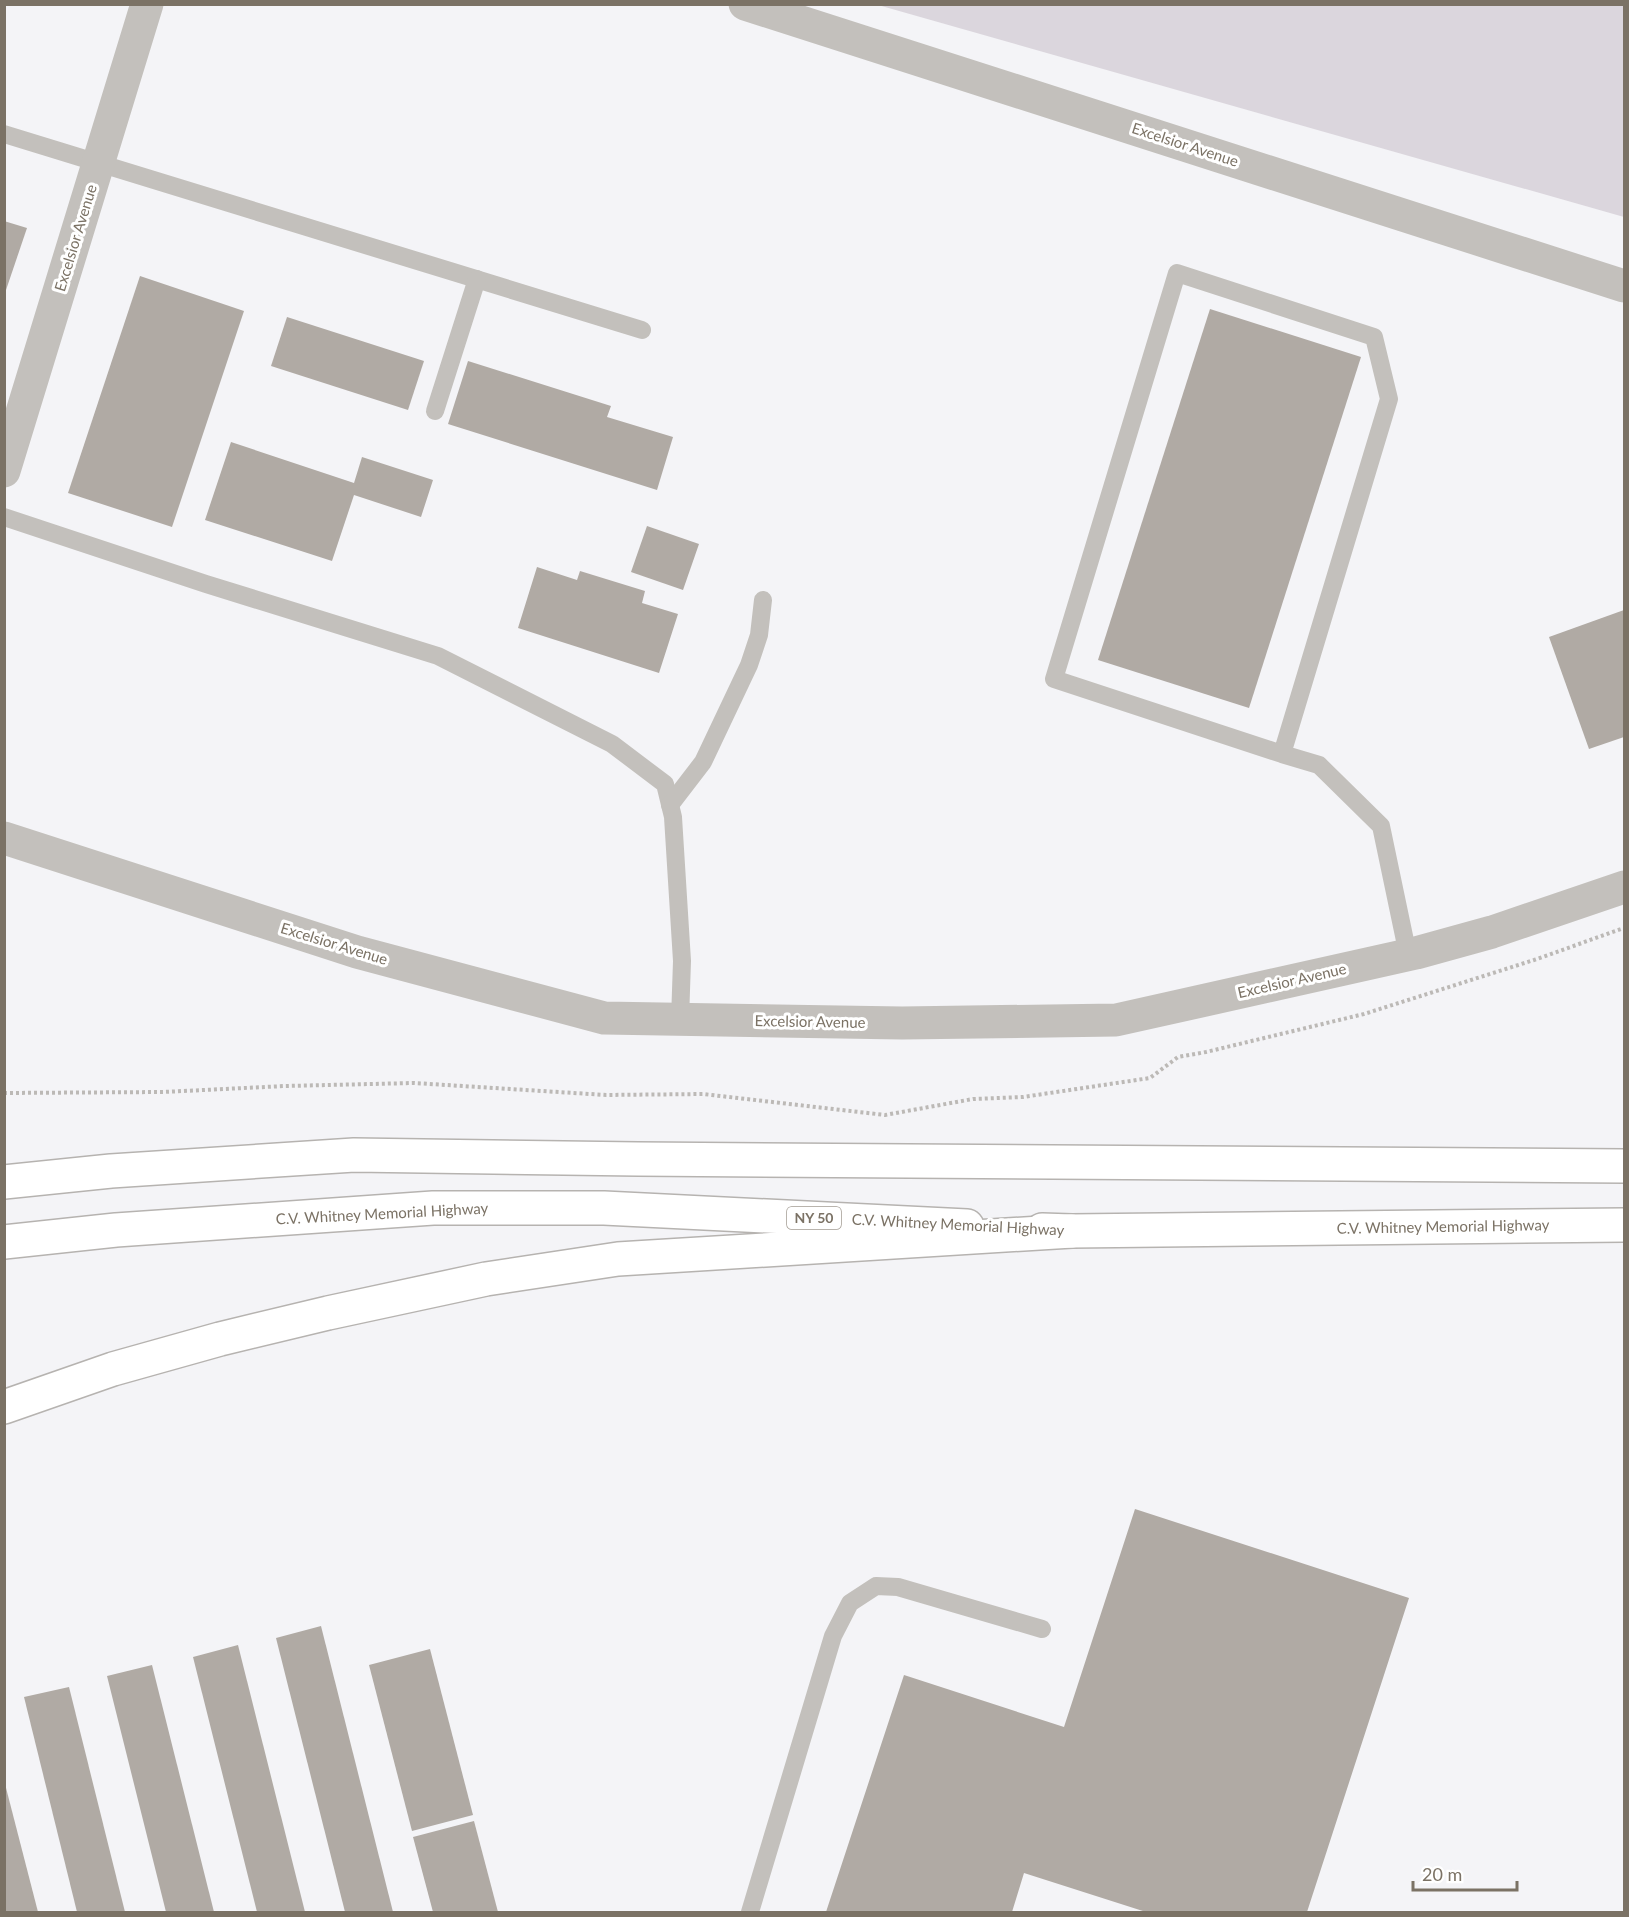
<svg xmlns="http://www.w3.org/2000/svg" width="1629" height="1917" font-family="Lato,sans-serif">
<rect width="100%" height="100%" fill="#f4f4f7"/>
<polygon fill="#dbd6dd" points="878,5 1624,5 1624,217"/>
<g fill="#b0aaa4">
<polygon points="4,221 27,228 5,293 4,293"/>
<polygon points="140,276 244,311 172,527 68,493"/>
<polygon points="1210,309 1361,357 1249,708 1098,660"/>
<polygon points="287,317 424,361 408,410 271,366"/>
<polygon points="468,361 611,406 607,417 673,437 657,490 448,424"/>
<polygon points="231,442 354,483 362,457 433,480 421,517 354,495 332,561 205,520"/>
<polygon points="647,526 699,544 683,590 631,572"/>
<polygon points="537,567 577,580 580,571 645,591 642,603 678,614 659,673 518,628"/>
<polygon points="1624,610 1624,737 1589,749 1549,637"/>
<polygon points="1135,1509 1409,1598 1307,1912 1146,1912 1024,1873 1012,1912 826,1912 904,1675 1064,1727"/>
<polygon points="321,1626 393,1912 345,1912 276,1638"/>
<polygon points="238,1645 305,1912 257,1912 193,1657"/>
<polygon points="430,1649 473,1815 412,1831 369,1665"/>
<polygon points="152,1665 214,1912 166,1912 107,1676"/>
<polygon points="69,1687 125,1912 77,1912 24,1697"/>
<polygon points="4,1784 5,1784 38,1912 4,1912"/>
<polygon points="474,1821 498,1912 433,1912 413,1837"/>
</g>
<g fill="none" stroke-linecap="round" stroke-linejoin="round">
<g stroke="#b6b3b0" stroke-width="36">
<g id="trunk">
<polyline points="4,1182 111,1171 354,1155 638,1159 1624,1166"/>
<polyline points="1042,1230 1072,1231 1624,1225"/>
<polyline points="4,1242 116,1230 433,1208 604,1208 967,1226"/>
</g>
</g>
<g stroke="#b6b3b0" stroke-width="36">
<polyline id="motorway" points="4,1407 113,1369 220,1339 328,1313 486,1279 618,1259 1072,1231"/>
</g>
<polyline stroke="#bcb9b6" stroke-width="4" stroke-dasharray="3 3" stroke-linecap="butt" points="4,1093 163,1092 285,1086 414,1083 606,1095 703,1094 885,1115 973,1099 1023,1097 1150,1078 1178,1057 1206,1052 1364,1014 1534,960 1624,928"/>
<g stroke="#c3c0bc" stroke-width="18">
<polyline points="4,134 642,330"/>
<polyline points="435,411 477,279"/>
<polyline points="4,517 206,584 438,656 612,744 665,784 673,817 682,961 680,1020"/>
<polyline points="1282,754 1389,399 1374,337 1177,273 1054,679 1282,754 1319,765 1381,826 1408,955"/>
<polyline points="670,805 703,762 749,665 759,635 763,600"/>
<polyline points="750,1912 833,1636 850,1603 876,1586 898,1587 1042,1629"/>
</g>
<g stroke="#c3c0bc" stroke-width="33">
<polyline points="745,4 1624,286"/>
<polyline points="4,471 147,4"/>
<polyline points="4,838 357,952 604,1018 902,1023 1116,1020 1416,953 1492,932 1624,887"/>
</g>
<use href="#trunk" stroke="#fff" stroke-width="33"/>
<use href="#motorway" stroke="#fff" stroke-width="33"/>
</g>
<g text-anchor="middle" stroke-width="6" stroke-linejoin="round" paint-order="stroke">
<rect fill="#fff" stroke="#a39c93" stroke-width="1.5" x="787" y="1207" width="54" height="22" rx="4.5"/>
<g font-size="14" font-weight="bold" fill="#7b7265">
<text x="814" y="1223">NY 50</text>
</g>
<g font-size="15" fill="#7b7265" stroke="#fff">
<text transform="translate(1185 145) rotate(18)" y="5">Excelsior Avenue</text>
<text transform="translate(76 238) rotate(-73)" y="5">Excelsior Avenue</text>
<text transform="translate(334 944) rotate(17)" y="5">Excelsior Avenue</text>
<text transform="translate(1292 981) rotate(-13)" y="5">Excelsior Avenue</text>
<text transform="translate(810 1022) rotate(1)" y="5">Excelsior Avenue</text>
<text transform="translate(382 1214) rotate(-3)" y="5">C.V. Whitney Memorial Highway</text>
<text transform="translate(958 1225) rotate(3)" y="5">C.V. Whitney Memorial Highway</text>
<text transform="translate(1443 1227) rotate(-1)" y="5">C.V. Whitney Memorial Highway</text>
</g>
</g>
<rect width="1629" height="1917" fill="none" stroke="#7b7265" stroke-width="12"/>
<path d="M1413 1881v9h104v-9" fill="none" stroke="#7b7265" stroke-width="3"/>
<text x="1422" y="1881" font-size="18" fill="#7b7265" stroke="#ffffff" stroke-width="4.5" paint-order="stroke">20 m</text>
</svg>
